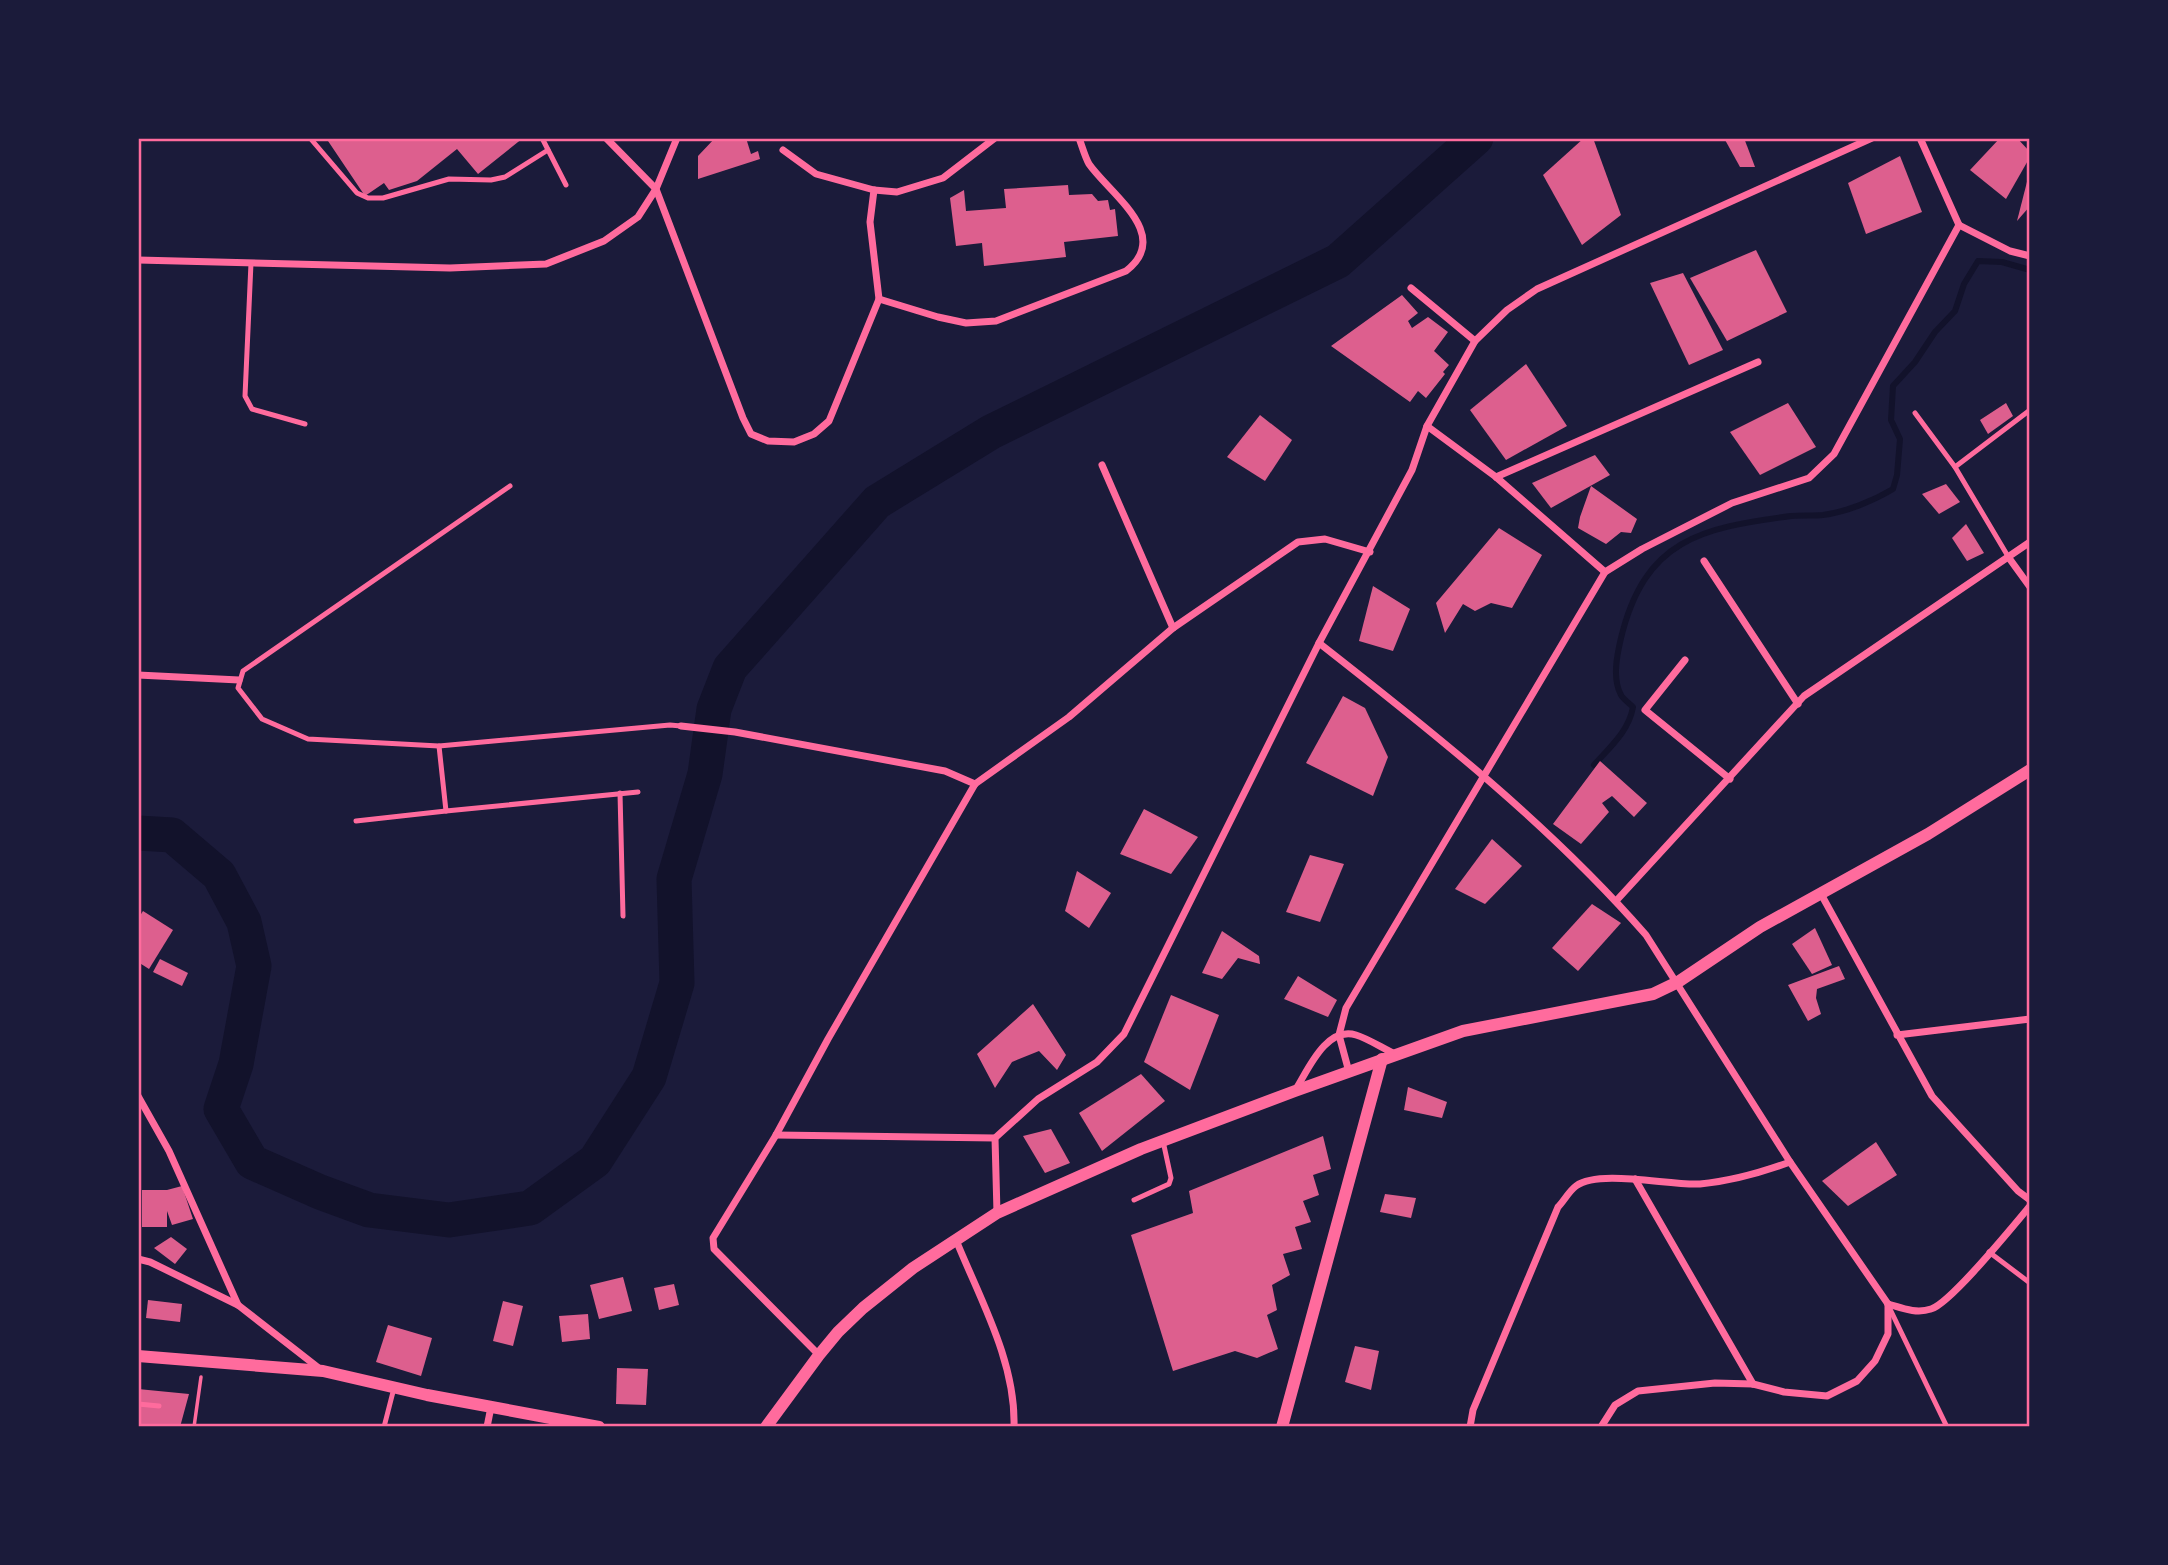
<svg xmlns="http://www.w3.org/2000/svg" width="2168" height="1565" font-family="'Noto Sans',sans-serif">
<rect width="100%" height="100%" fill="#1b1b3a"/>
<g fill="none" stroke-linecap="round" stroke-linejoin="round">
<path stroke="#12122b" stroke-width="6" d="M1594 765C1610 747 1629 731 1633 707 1629 703 1623 699 1621 695 1612 679 1617 655 1621 638 1645 539 1701 528 1791 516 1802 515 1813 516 1823 515 1846 512 1873 501 1893 489L1897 475 1900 439 1891 420 1893 386 1915 362 1935 332 1955 311 1964 284 1978 261 2002 262 2030 270"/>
<polyline stroke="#12122b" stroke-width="35" points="138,833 172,835 219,875 244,922 254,966 236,1064 221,1109 252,1162 320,1192 369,1210 449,1220 530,1208 595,1161 649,1077 677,983 674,879 705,774 714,709 730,668 877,502 991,432 1338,261 1476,138"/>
</g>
<g fill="#dd5f8e">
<polygon points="326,138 523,138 478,174 457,149 417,181 389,190 384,183 365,196"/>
<polygon points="715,138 746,138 751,154 758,151 760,159 698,179 698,156"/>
<polygon points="1584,138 1593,138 1621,215 1582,245 1543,175"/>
<polygon points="1724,138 1744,138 1755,167 1740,167"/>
<polygon points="2000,138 2017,138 2030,152 2030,157 2006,199 1970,170"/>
<polygon points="1900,156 1922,212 1866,234 1848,183"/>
<polygon points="2029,174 2030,206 2017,221"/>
<polygon points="1068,185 1069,195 1092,194 1098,201 1108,200 1110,210 1115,209 1118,236 1064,242 1066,257 984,266 982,243 956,246 950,198 964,190 966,211 1006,208 1004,189"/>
<polygon points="1756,250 1787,312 1727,341 1690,278"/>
<polygon points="1683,273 1723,350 1689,365 1650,283"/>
<polygon points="1402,295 1418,313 1408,321 1412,328 1428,317 1448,332 1434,351 1449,365 1443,372 1445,374 1426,398 1418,391 1410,402 1331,346"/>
<polygon points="1526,364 1567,426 1506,460 1470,410"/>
<polygon points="1788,403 1816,447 1760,475 1730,432"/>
<polygon points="2006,403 2013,416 1988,434 1980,420"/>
<polygon points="1260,415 1292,440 1265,481 1227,457"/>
<polygon points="1595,455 1610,475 1551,508 1532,483"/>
<polygon points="1946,484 1960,502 1939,514 1922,494"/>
<polygon points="1591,486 1637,519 1631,533 1621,532 1606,544 1578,528 1580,517"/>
<polygon points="1966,524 1984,553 1967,561 1952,538"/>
<polygon points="1499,528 1542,555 1512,608 1491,603 1475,611 1463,604 1445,633 1436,603"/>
<polygon points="1373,586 1410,609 1393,651 1359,641"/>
<polygon points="1343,696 1365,708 1388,757 1373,796 1306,763"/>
<polygon points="1600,761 1647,803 1634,817 1612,796 1602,803 1609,812 1581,844 1553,824"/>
<polygon points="1144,809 1198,837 1171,874 1120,854"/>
<polygon points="1492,839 1522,866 1485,904 1455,889"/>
<polygon points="1310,855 1344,864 1320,922 1286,912"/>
<polygon points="1077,871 1111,893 1089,928 1065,911"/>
<polygon points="1592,904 1621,923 1578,971 1552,948"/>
<polygon points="143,911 173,930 149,969 138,962 138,919"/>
<polygon points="1815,928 1832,965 1812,974 1792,944"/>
<polygon points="1222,931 1259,956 1260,964 1238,958 1222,979 1202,973"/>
<polygon points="160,959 188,973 182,986 153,972"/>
<polygon points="1839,966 1845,979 1817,989 1816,998 1821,1014 1808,1021 1788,985"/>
<polygon points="1298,976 1337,1000 1328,1017 1284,999"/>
<polygon points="1171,995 1219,1015 1190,1090 1144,1062"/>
<polygon points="1033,1004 1066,1055 1057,1070 1039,1051 1012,1062 995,1088 977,1054"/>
<polygon points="1141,1074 1165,1101 1102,1151 1079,1113"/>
<polygon points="1408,1087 1447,1102 1442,1118 1404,1110"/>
<polygon points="1051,1129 1070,1163 1045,1173 1023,1136"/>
<polygon points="1323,1136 1331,1169 1313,1175 1319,1195 1303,1201 1311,1222 1295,1227 1302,1249 1283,1254 1290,1275 1272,1285 1277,1310 1267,1315 1278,1349 1257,1358 1235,1351 1173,1371 1131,1235 1193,1213 1189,1191"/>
<polygon points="1876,1142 1897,1175 1848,1206 1822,1181"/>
<polygon points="182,1186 193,1219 172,1225 167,1211 167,1227 142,1227 142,1190 167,1190"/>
<polygon points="1385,1194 1416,1198 1411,1218 1380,1212"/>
<polygon points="171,1237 187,1249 175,1264 154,1248"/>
<polygon points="623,1277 632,1311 599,1319 590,1285"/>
<polygon points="674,1284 679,1305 659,1310 654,1288"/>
<polygon points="148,1300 182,1304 180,1322 146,1318"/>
<polygon points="503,1301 523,1306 513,1346 493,1341"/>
<polygon points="588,1314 590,1339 562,1342 559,1316"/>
<polygon points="388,1325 432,1338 421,1376 376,1362"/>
<polygon points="1355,1346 1379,1351 1371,1390 1345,1382"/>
<polygon points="617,1368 648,1369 646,1405 616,1404"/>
<polygon points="138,1389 189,1394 180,1427 138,1427"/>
</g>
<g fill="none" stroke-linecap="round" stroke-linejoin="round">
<polyline stroke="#ff6b9d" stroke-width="3.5" points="194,1427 201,1377"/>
<g stroke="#ff6b9d" stroke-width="5">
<polyline points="310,138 357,193 368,198 383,198 449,179 491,180 505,177 548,150"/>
<polyline points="542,138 566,185"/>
<polyline points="251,263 245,396 252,409 305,424"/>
<polyline points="1915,413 1955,467 2009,558"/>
<polyline points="1955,467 2030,410"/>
<polyline points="510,486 243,671 238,688 262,719 308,739 439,746 670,725 681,726"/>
<polyline points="439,746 446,811 638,792"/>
<polyline points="620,793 623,916"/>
<polyline points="356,821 446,811"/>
<polyline points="1134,1200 1169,1184 1171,1178 1163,1141"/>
<polyline points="1989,1252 2030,1283"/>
<polyline points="1889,1307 1947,1427"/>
<polyline points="138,1404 159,1406"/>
<polyline points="384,1427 394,1388"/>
</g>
<g stroke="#ff6b9d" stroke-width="7">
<path d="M606 138 656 189 743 418 751 434 768 441 794 442 814 434 829 421 879 299 938 317 966 323 996 321 1126 271C1173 235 1110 194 1089 164 1085 157 1082 146 1079 138"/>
<polyline points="1920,138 1959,225"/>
<polyline points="783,150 816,174 874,190 897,192 943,178 995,138"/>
<polyline points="874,190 870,222 879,299"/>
<polyline points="1959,225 2010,251 2030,256"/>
<polyline points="138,260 450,268 546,264 604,241 638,217 656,189 677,138"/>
<polyline points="1411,288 1475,341"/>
<polyline points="1427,426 1496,477 1605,572"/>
<polyline points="1102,465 1173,628"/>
<polyline points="1496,477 1758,362"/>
<polyline points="2009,558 2030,587"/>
<polyline points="1704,561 1798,704"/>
<path d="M1319 643C1434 733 1550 825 1646 935L1790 1162 1888 1304"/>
<polyline points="1685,660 1645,710 1730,779"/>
<polyline points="138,675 239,680"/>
<polyline points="681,726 735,732 945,771 975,784"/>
<polyline points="1821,894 1932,1096 2018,1191 2030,1200"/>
<polyline points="1616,901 1804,696 2030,542"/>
<polyline points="1897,1035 2030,1019"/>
<polyline points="1349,1072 1339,1035 1346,1008 1605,572 1642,549 1732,503 1809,478 1834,454 1959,225"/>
<path d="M1296 1089C1308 1070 1326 1026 1356 1035 1369 1039 1382 1048 1395 1054"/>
<polyline points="138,1096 169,1151 238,1305 320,1369"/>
<polyline points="776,1135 995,1138"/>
<polyline points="1635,1179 1753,1384"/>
<polyline points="997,1213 995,1138 1038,1099 1097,1062 1124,1034 1319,643 1412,470 1427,426 1475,341 1507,310 1537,289 1872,138"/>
<path d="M956 1240C980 1299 1016 1362 1014 1427"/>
<polyline points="138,1259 150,1262 238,1305"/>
<path d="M1888 1304C1902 1308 1916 1314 1931 1309 1951 1303 2013 1226 2030 1206"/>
<polyline points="819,1355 714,1249 713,1238 776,1135 828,1039 975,784 1069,717 1173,628 1298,542 1325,539 1370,552"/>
<polyline points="487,1427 491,1407"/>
<path d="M1470 1427 1473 1410 1558 1207C1564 1201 1569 1191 1576 1186 1600 1169 1670 1186 1700 1184 1733 1181 1760 1173 1790 1162"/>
<polyline points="1601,1427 1615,1405 1638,1391 1715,1383 1753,1384 1784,1392 1827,1396 1857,1381 1875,1361 1888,1334 1888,1304"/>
</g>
<g stroke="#ff6b9d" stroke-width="12">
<polyline points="138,1356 323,1371 427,1395 599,1427"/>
<polyline points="766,1427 819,1355 838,1332 863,1308 913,1268 997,1213 1141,1149 1295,1091 1463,1031 1653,994 1678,982 1760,927 1928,834 2030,770"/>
<polyline points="1282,1427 1382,1059"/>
</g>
</g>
<rect width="2168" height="1565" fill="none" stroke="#1b1b3a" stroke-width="280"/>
<rect x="140" y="140" width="1888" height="1285" fill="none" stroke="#ff6b9d" stroke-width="2.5"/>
</svg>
